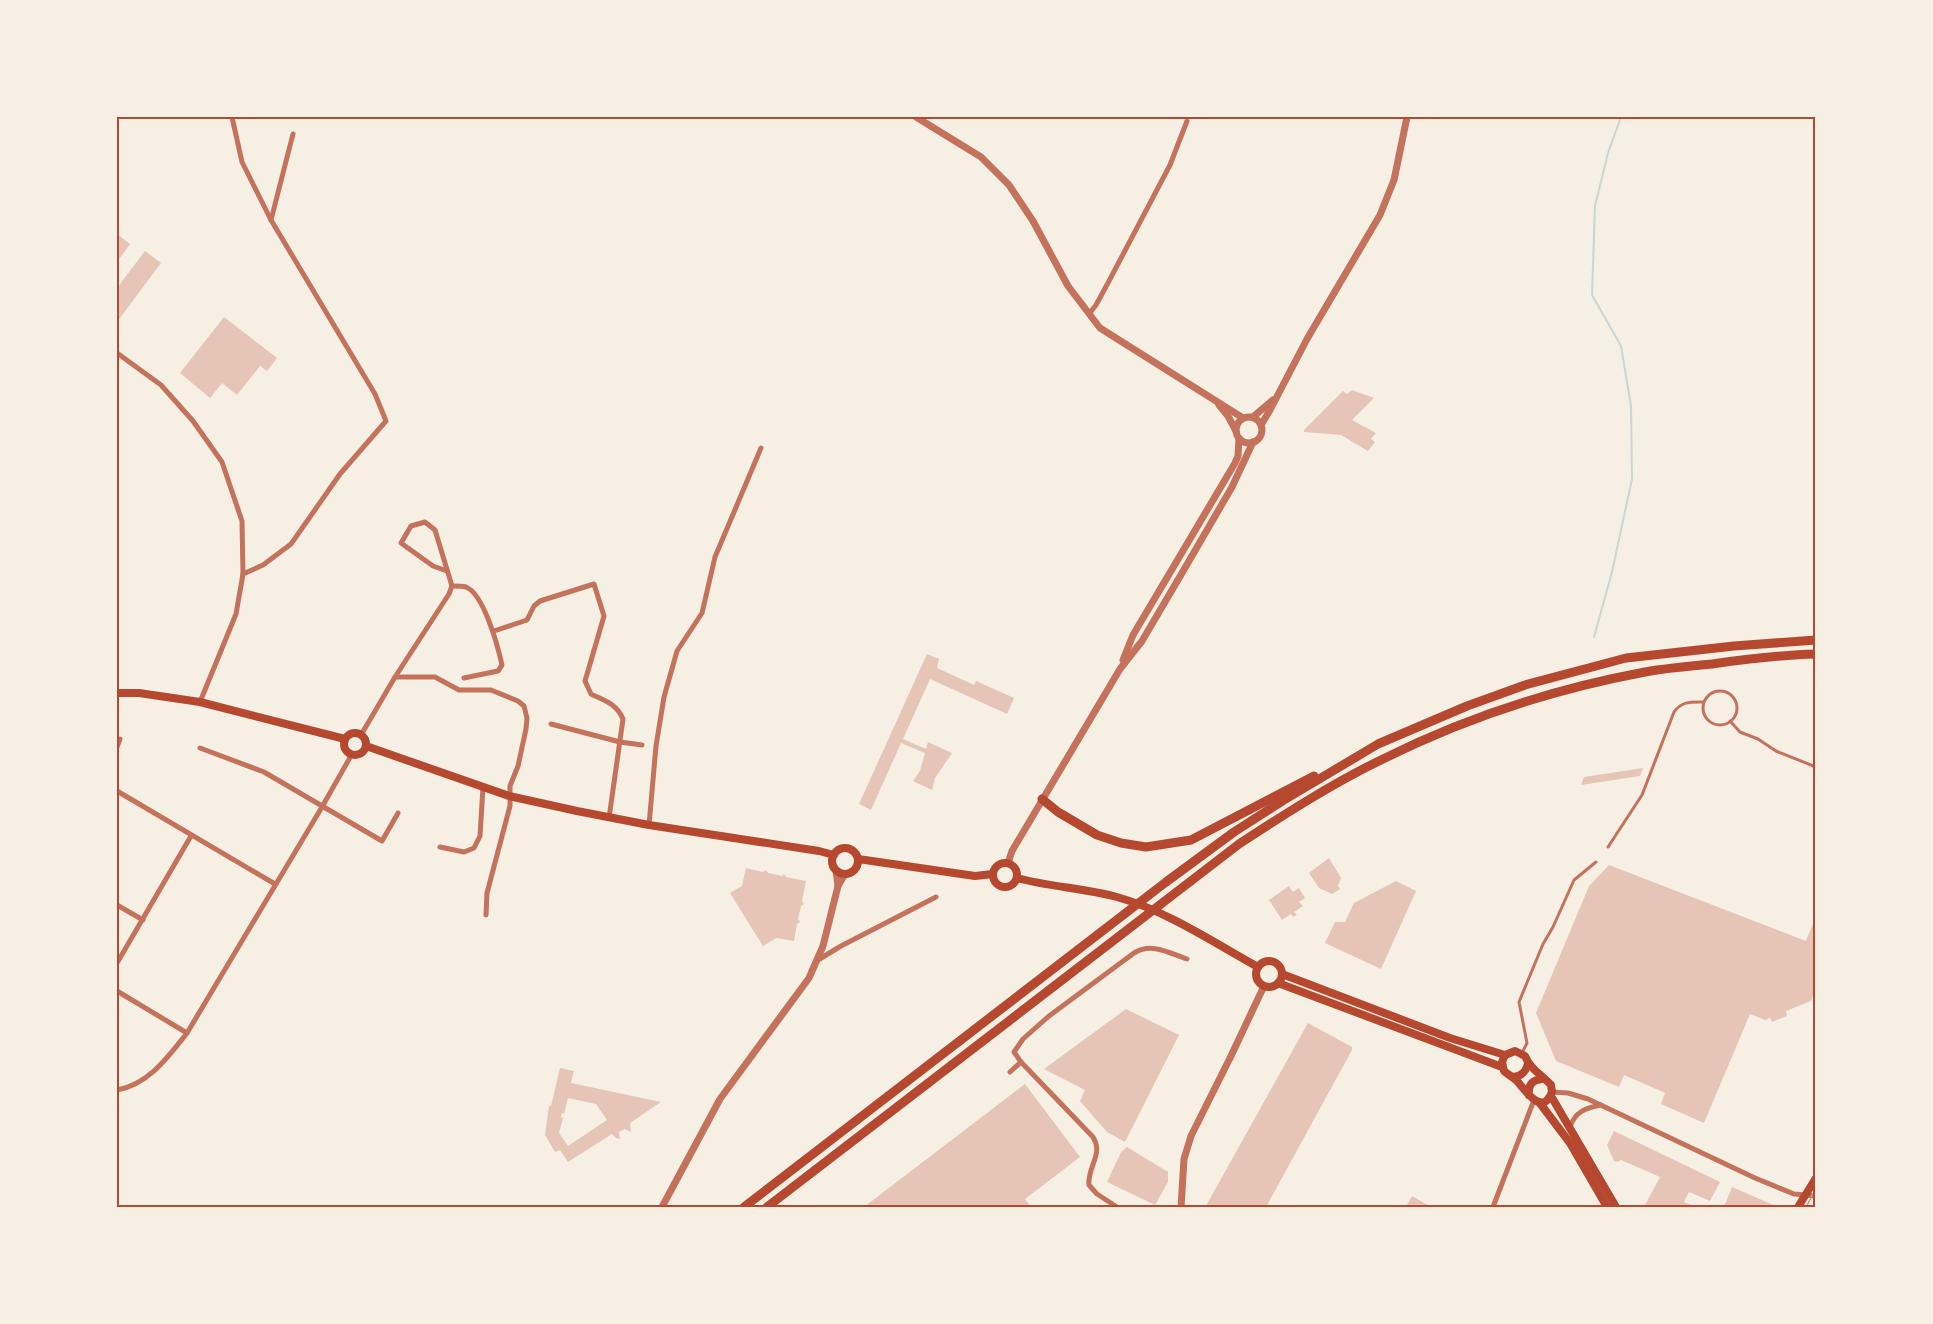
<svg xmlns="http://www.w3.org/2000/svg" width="1933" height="1324" font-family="'Fira Sans Condensed',sans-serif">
<rect width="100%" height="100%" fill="#f6efe4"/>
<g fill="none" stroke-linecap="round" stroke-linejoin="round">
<polyline stroke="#c9d6d2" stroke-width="2" points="1594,637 1612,572 1632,479 1631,406 1621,346 1592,295 1595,206 1608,153 1621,117"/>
</g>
<g fill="#e6c5b7" fill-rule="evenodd">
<polygon points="117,234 130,244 117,262"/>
<polygon points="145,251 161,263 117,322 117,288"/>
<polygon points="224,317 277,358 267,371 260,366 237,395 222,383 210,398 180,373"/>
<polygon points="1352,390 1374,398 1352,420 1376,433 1371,439 1375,442 1368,451 1341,435 1304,432 1304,430 1343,391 1347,394"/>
<polygon points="927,654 939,659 937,668 974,685 976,681 1014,698 1007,714 930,679 903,739 926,749 928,742 952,753 935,778 932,790 913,781 920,771 925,753 901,743 871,810 859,804"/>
<polygon points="1643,768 1640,776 1581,785 1584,777"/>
<polygon points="1329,858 1341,878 1338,886 1340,889 1332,894 1319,888 1309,873"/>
<polygon points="1609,865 1806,941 1816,916 1816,988 1811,1001 1786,1011 1787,1016 1772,1022 1770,1018 1765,1020 1750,1014 1704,1123 1661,1104 1665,1093 1624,1075 1619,1087 1556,1061 1536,1013 1589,886"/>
<polygon points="746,868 763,872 766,870 768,873 782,876 784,874 786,877 806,881 802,901 804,904 801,906 798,919 800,922 797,924 794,941 776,938 763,946 730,893 742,886"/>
<polygon points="1396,881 1416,891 1381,969 1325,943 1335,922 1345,922 1354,903"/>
<polygon points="1289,886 1293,892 1299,888 1305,898 1299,902 1303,906 1294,912 1297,915 1293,917 1291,914 1282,920 1269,900"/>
<polygon points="1126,1009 1179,1035 1125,1142 1107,1132 1080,1101 1085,1090 1044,1069"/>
<polygon points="1308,1023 1352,1047 1352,1050 1266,1207 1208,1207 1207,1204"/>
<path d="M560 1068 574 1071 571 1083 661 1102 630 1123 631 1132 625 1129 619 1132 620 1139 616 1138 612 1134 568 1162 560 1150 555 1152 545 1135 549 1106H551ZM568 1098 596 1104 607 1120 568 1146 559 1133 563 1118 561 1117 562 1113 564 1114Z"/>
<polygon points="1025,1084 1080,1157 1025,1199 1031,1207 864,1207"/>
<polygon points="1614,1131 1720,1182 1710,1201 1689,1192 1684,1202 1691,1205 1690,1207 1644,1207 1660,1177 1621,1160 1617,1162 1614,1161 1607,1145"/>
<polygon points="1127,1147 1168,1172 1168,1182 1155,1205 1107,1182 1121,1152"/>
<polygon points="1732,1187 1778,1207 1724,1207"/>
<polygon points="1412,1196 1431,1207 1406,1207"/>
</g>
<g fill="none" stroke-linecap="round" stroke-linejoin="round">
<g stroke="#c5725c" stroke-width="3">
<circle cx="1720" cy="708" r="17"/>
<polyline points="1730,721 1740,732 1758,739 1776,751 1816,767"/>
<path d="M1608 847 1642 795 1674 712C1682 701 1691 702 1703 702"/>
<polyline points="1522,1053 1527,1043 1519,1002 1543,944 1553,927 1574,880 1596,862"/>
</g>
<g stroke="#c5725c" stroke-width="5">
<polyline points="232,117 242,162 271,220 375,394 386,421 340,474 291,544 263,565 243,574"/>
<polyline points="271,220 293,134"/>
<polyline points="1089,314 1096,305 1109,281 1170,165 1187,121"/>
<polyline points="117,353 161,385 193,421 222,462 242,521 243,574 236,614 200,702"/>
<path d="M452 586C456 586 462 586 466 587 484 594 498 647 502 665L498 671 464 678"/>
<path d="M494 631 527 620 534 606 540 601 594 584 604 616 585 681 591 694C605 701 617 704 623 719L609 818"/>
<polyline points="395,677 435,677 459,690 491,690 518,701 524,706 527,718 526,729 518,766 510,786 510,806 487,893 486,915"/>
<polyline points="551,724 620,742 642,745"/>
<polyline points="361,735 395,677 449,594 452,586 435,530 425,522 411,526 401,543 433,566 447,571"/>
<polyline points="117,747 120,739"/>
<polyline points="200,748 264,772 382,841 398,813"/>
<polyline points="117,791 275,884"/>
<polyline points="649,825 656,746 664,697 677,651 702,613 715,557 761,448"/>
<polyline points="440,847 464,852 474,848 480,836 483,787"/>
<polyline points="117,905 143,920"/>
<polyline points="818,960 841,946 936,897"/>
<polyline points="117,963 191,836"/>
<polyline points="117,991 187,1033"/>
<path d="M1021 1062 1014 1052 1023 1039 1049 1016 1134 953C1152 942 1169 953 1187 959"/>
<path d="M1010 1072 1021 1062 1093 1137C1104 1154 1087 1167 1089 1185L1097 1194 1117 1207"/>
<path d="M117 1090C149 1084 168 1057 187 1033L322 807 352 754"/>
<polyline points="1552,1092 1568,1093 1588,1099 1755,1178 1794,1194 1816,1196"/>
<path d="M1570 1127C1575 1112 1585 1108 1601 1105"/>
<polyline points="1493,1207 1534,1100"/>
</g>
<g stroke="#c5725c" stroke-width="7">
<polyline points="916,117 981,157 1009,185 1033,221 1068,286 1100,328 1243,418"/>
<polyline points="1219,405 1228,416 1236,431"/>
<polyline points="1253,417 1273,400"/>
<circle cx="1249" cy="430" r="13"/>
<polyline points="1261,425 1270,410 1307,339 1380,215 1394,180 1407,117"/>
<polyline points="1123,660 1133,635 1235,463 1238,456 1239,438"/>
<polyline points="1008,863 1012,851 1120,669 1142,641 1182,573 1232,487 1253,442"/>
<polyline points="836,870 838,886"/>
<polyline points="662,1207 720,1099 809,978 823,946 838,886 845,874"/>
<polyline points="1181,1207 1184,1159 1191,1136 1231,1056 1264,986"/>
</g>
<g stroke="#b5482f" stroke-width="8">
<polyline points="117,693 139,693 200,702 345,739"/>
<circle cx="355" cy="744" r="11"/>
<polyline points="366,746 509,796 577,811 649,825 819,851 834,855"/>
<circle cx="845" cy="861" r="13"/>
<polyline points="858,859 975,876 993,874"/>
<circle cx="1005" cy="875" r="12"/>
<path d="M1017 878C1050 887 1084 888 1117 897 1167 911 1213 942 1258 967"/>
<circle cx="1269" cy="974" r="13"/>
<polyline points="1282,974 1450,1038 1505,1055"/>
<polyline points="1278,983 1502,1067"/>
<path d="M1515 1051 1525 1056C1531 1070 1541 1074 1551 1085L1552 1092C1542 1118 1525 1089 1516 1080 1512 1076 1508 1075 1504 1071L1502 1062 1505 1055Z"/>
<path d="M1513 1077C1522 1076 1526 1072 1528 1063"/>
<path d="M1529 1095C1528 1085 1532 1080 1542 1079"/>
<polyline points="1551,1096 1616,1207"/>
<polyline points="1539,1102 1570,1143 1607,1207"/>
<polyline points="1798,1207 1816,1178"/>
</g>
<g stroke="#b5482f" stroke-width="9">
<polyline points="1042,799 1058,812 1097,835 1121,843 1146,847 1191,840 1314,776"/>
<polyline points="744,1207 1166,882 1234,832 1284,800 1378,744 1467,706 1525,685 1626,658 1734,646 1816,640"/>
<path d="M767 1207 1239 844C1285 814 1333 783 1383 759 1465 718 1554 689 1645 672 1667 668 1690 666 1712 664 1747 659 1781 655 1816 654"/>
</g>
<polyline stroke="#cf8b77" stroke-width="1.5" points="1806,1207 1816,1189"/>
</g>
<rect width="1933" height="1324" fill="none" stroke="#f6efe4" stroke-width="237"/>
<rect x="118" y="118" width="1696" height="1088" fill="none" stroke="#b5482f" stroke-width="2"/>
</svg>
